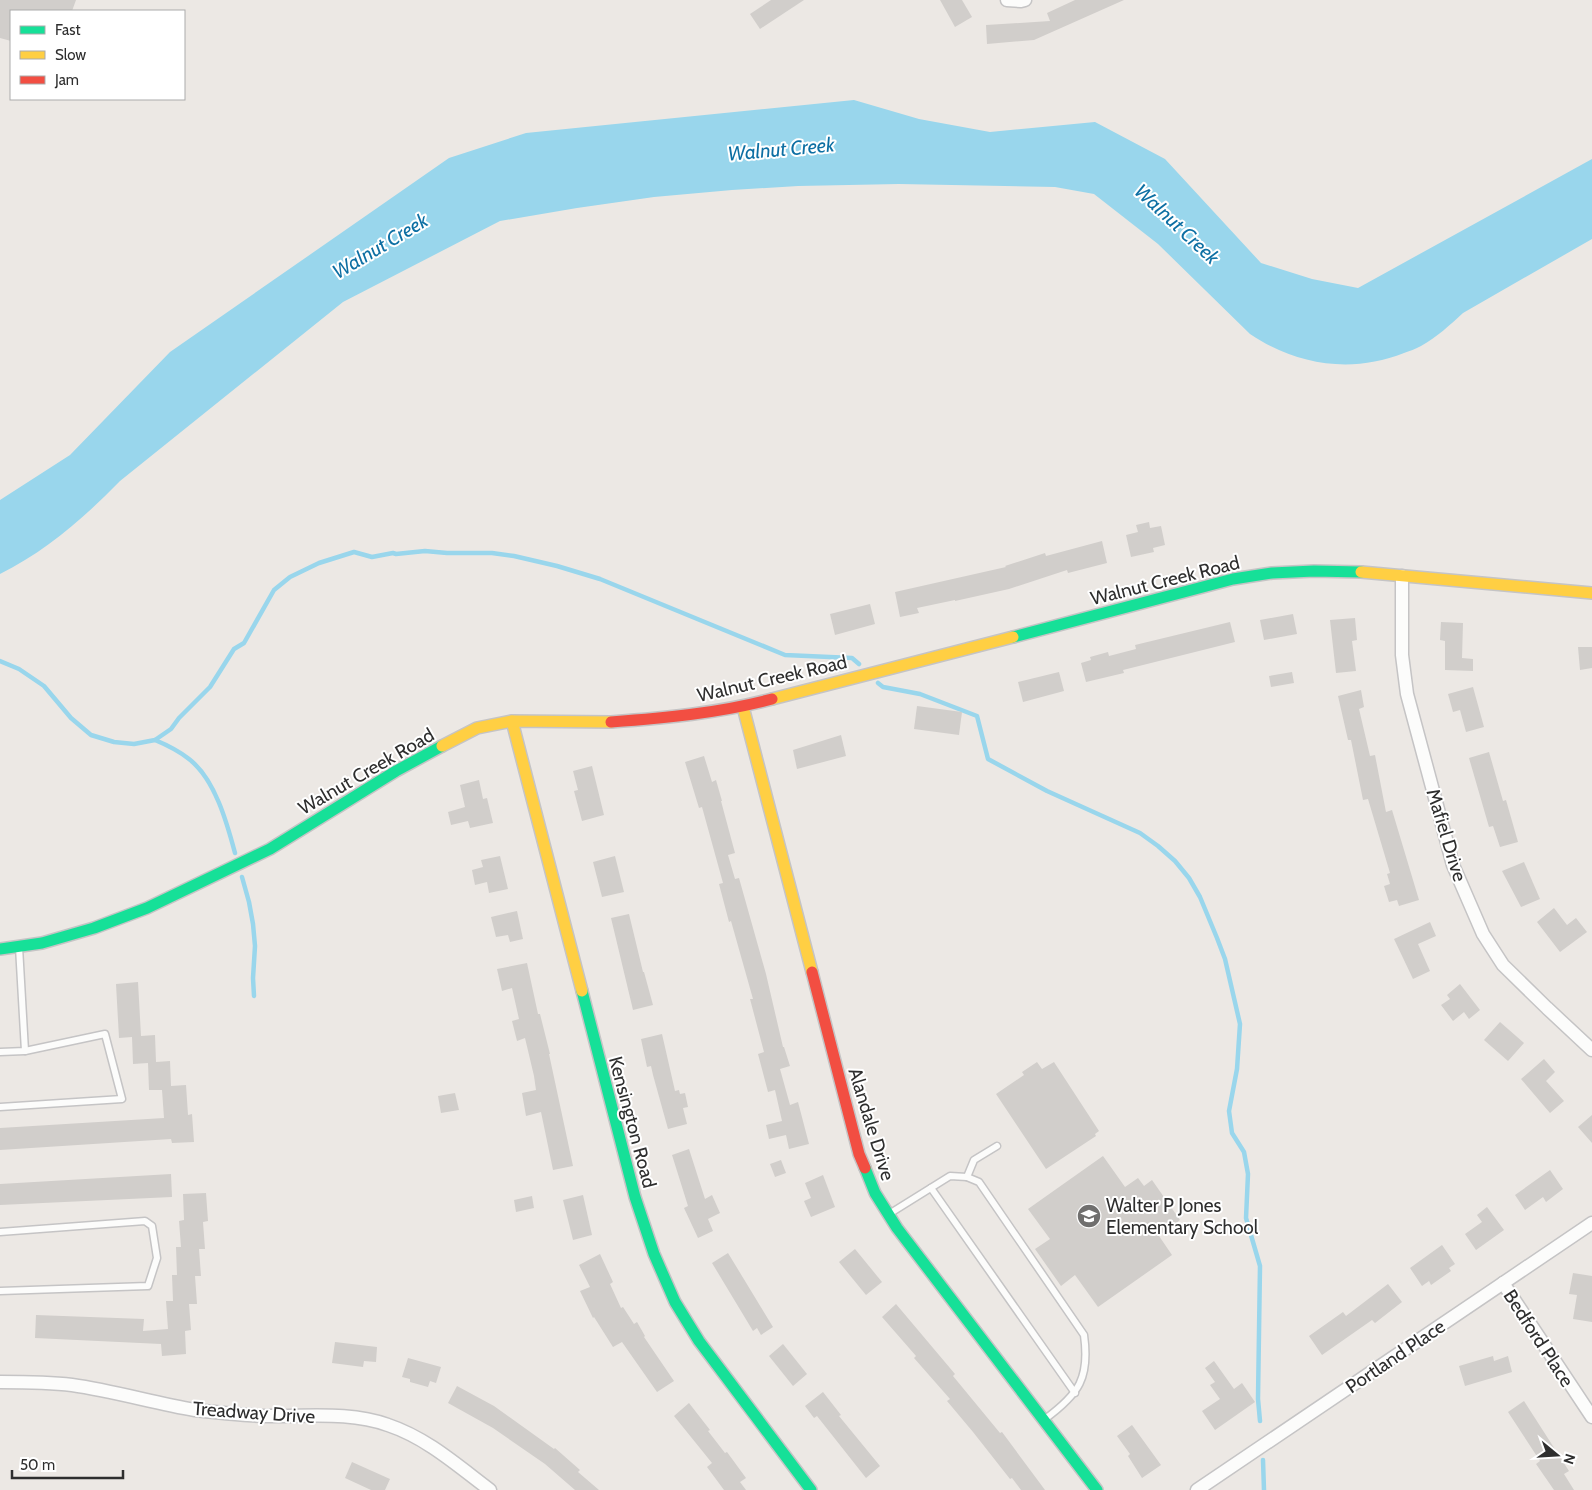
<svg xmlns="http://www.w3.org/2000/svg" width="1592" height="1490" font-family="Cabin,sans-serif">
<rect width="100%" height="100%" fill="#ece8e4"/>
<path fill="#99d6ec" d="M854 100 919 119 990 132 1095 122 1165 159 1261 263 1312 279 1358 288 1592 159V239L1463 313C1450 325 1437 337 1421 346 1416 349 1409 351 1404 353 1351 374 1296 365 1250 334L1158 244 1094 194 1055 187 899 184 798 186 732 190 654 197 577 208 500 221 343 302 120 481C84 518 46 551 0 574V500L70 455 170 352 449 158 526 133Z"/>
<g fill="none" stroke-linecap="round" stroke-linejoin="round">
<g stroke="#99d6ec" stroke-width="4.5">
<polyline points="0,661 19,669 44,686 71,718 91,735 114,742 134,744 155,740 171,729 179,718 210,687 234,649 244,643 274,590 290,577 319,563 354,552 372,557 393,553 396,554 425,551 447,553 492,553 514,556 557,566 600,579 785,655 852,658 859,664"/>
<polyline points="878,683 883,687 920,694 977,716 988,759 1047,791 1140,833 1158,846 1175,861 1189,878 1200,897 1217,938 1225,959 1240,1024 1237,1069 1229,1111 1232,1133 1244,1152 1248,1174 1246,1218 1260,1266 1258,1399 1260,1421"/>
<path d="M155 740C167 745 179 751 189 759 215 779 227 823 235 853"/>
<polyline points="242,877 249,902 253,924 255,946 253,978 254,996"/>
<polyline points="1263,1460 1264,1490"/>
</g>
</g>
<g fill="#d1cecb">
<polygon points="0,0 76,0 72,11 11,11 11,41 0,38"/>
<polygon points="771,0 804,0 760,29 750,14"/>
<polygon points="940,0 962,0 972,17 955,27"/>
<polygon points="1075,0 1124,0 1034,40 987,44 986,25 1050,21 1047,13"/>
<polygon points="1149,522 1150,528 1161,526 1165,545 1153,548 1154,552 1131,557 1126,535 1138,532 1136,525"/>
<polygon points="1102,541 1107,563 1068,573 1067,570 1009,589 955,601 955,600 917,608 919,613 900,617 895,592 1006,567 1005,566 1045,553 1046,556"/>
<polygon points="870,604 875,624 835,635 830,614"/>
<polygon points="1293,614 1297,634 1264,640 1260,620"/>
<polygon points="1355,618 1357,640 1352,641 1356,671 1336,673 1330,620"/>
<polygon points="1230,622 1235,642 1123,670 1124,673 1086,682 1081,663 1091,660 1090,657 1108,652 1109,656 1136,649 1135,645"/>
<polygon points="1441,622 1463,623 1462,658 1473,659 1473,671 1445,670 1445,641 1440,640"/>
<polygon points="1578,647 1592,647 1592,668 1580,670"/>
<polygon points="1059,672 1064,691 1023,702 1018,682"/>
<polygon points="1292,672 1294,683 1271,687 1269,676"/>
<polygon points="1473,687 1484,727 1466,732 1460,710 1453,712 1448,694"/>
<polygon points="1361,690 1364,707 1359,709 1370,756 1375,755 1386,812 1392,810 1419,900 1399,906 1397,900 1389,902 1384,886 1390,884 1387,874 1390,873 1368,799 1363,800 1351,740 1348,740 1338,696"/>
<polygon points="917,706 962,712 959,735 914,729"/>
<polygon points="841,735 846,756 797,769 793,750"/>
<polygon points="1489,752 1503,801 1506,800 1518,842 1500,847 1493,826 1489,827 1469,758"/>
<polygon points="704,756 712,782 716,780 722,801 721,801 735,853 728,855 735,879 739,878 766,974 783,1047 784,1047 790,1066 780,1069 790,1105 798,1102 809,1144 789,1149 786,1135 769,1139 766,1125 782,1121 775,1090 768,1092 758,1054 764,1052 750,999 753,999 731,921 729,922 719,884 723,883 702,807 699,808 685,762"/>
<polygon points="592,766 604,815 582,821 574,791 578,790 573,771"/>
<polygon points="479,780 483,799 487,798 493,823 470,828 468,821 451,825 448,812 465,807 460,785"/>
<polygon points="500,856 508,889 489,893 487,882 475,885 472,870 483,867 481,860"/>
<polygon points="615,856 624,892 602,897 593,862"/>
<polygon points="1524,862 1540,899 1521,907 1502,871"/>
<polygon points="1554,908 1567,925 1576,918 1587,932 1560,952 1537,922"/>
<polygon points="517,911 523,939 510,942 508,935 496,937 491,917"/>
<polygon points="629,914 643,972 644,972 653,1005 633,1010 611,918"/>
<polygon points="1430,922 1436,936 1418,944 1430,971 1413,979 1394,939"/>
<polygon points="527,963 538,1014 540,1014 550,1054 549,1054 573,1166 553,1170 541,1112 526,1116 522,1093 536,1090 534,1076 525,1038 517,1041 512,1021 519,1019 512,988 502,991 497,969"/>
<polygon points="138,982 141,1036 155,1035 156,1062 170,1061 171,1086 186,1085 188,1115 192,1114 194,1142 172,1143 171,1139 0,1150 0,1128 164,1118 162,1090 149,1090 148,1063 133,1064 132,1037 119,1038 116,984"/>
<polygon points="1460,984 1480,1010 1469,1019 1464,1012 1453,1021 1441,1005 1450,999 1447,995"/>
<polygon points="1500,1022 1524,1043 1508,1061 1484,1040"/>
<polygon points="662,1034 675,1091 679,1090 680,1094 685,1093 688,1107 683,1108 687,1124 668,1129 653,1075 651,1066 647,1067 641,1039"/>
<polygon points="1544,1059 1555,1072 1546,1081 1564,1101 1550,1113 1521,1079"/>
<polygon points="1037,1062 1042,1069 1054,1062 1099,1131 1095,1134 1096,1136 1046,1169 996,1094 1024,1075 1022,1072"/>
<polygon points="455,1093 459,1110 441,1113 438,1096"/>
<polygon points="1592,1115 1592,1143 1578,1127"/>
<polygon points="689,1149 705,1199 712,1195 720,1213 708,1219 713,1231 698,1238 684,1208 688,1206 672,1155"/>
<polygon points="1103,1156 1125,1187 1138,1178 1144,1186 1152,1180 1180,1220 1159,1236 1172,1255 1098,1307 1075,1275 1061,1286 1035,1249 1050,1239 1028,1209"/>
<polygon points="781,1160 786,1173 775,1177 770,1164"/>
<polygon points="1550,1170 1563,1189 1546,1202 1543,1197 1525,1210 1515,1195"/>
<polygon points="171,1174 172,1197 0,1205 0,1184"/>
<polygon points="823,1175 835,1207 811,1217 804,1201 811,1198 805,1183"/>
<polygon points="206,1193 208,1221 203,1222 205,1249 199,1249 201,1276 195,1276 197,1304 189,1304 191,1330 185,1331 186,1354 162,1356 161,1344 35,1338 36,1315 144,1319 143,1331 168,1329 166,1301 173,1301 172,1275 177,1275 176,1247 181,1247 179,1221 184,1220 183,1194"/>
<polygon points="583,1195 592,1235 573,1240 563,1200"/>
<polygon points="532,1196 534,1208 516,1212 514,1200"/>
<polygon points="1487,1207 1504,1230 1476,1250 1465,1234 1482,1222 1477,1215"/>
<polygon points="1442,1245 1455,1264 1449,1268 1451,1271 1431,1285 1429,1281 1422,1286 1410,1268"/>
<polygon points="855,1249 882,1282 866,1295 839,1262"/>
<polygon points="728,1253 773,1327 761,1335 757,1328 753,1331 712,1263"/>
<polygon points="600,1254 613,1282 610,1284 621,1308 623,1307 634,1324 637,1322 645,1336 644,1337 674,1381 657,1392 622,1342 613,1347 594,1317 593,1318 580,1291 590,1287 579,1265"/>
<polygon points="1573,1273 1592,1276 1592,1322 1573,1319 1577,1295 1569,1294"/>
<polygon points="1388,1284 1402,1302 1375,1323 1372,1320 1322,1355 1309,1336 1343,1312 1346,1316"/>
<polygon points="896,1304 955,1374 953,1376 1000,1433 1002,1432 1045,1490 1021,1490 1012,1478 1010,1479 973,1432 947,1401 950,1399 914,1358 916,1356 882,1317"/>
<polygon points="335,1342 377,1347 376,1362 364,1361 363,1367 332,1363"/>
<polygon points="783,1344 807,1374 793,1386 769,1356"/>
<polygon points="1493,1356 1494,1361 1508,1356 1512,1372 1465,1386 1459,1366"/>
<polygon points="408,1358 441,1367 436,1383 430,1381 428,1387 410,1382 410,1379 402,1377"/>
<polygon points="1214,1361 1234,1389 1242,1383 1255,1402 1215,1430 1202,1411 1220,1399 1210,1385 1215,1382 1205,1368"/>
<polygon points="457,1386 494,1406 554,1449 555,1448 580,1470 578,1472 599,1490 575,1490 545,1464 493,1428 448,1403"/>
<polygon points="823,1392 841,1415 839,1416 880,1466 866,1478 817,1416 814,1418 805,1406"/>
<polygon points="1524,1401 1569,1471 1564,1474 1574,1490 1554,1490 1536,1464 1540,1461 1508,1412"/>
<polygon points="689,1403 710,1430 708,1431 725,1453 727,1452 746,1478 740,1482 746,1490 724,1490 707,1467 712,1463 674,1416"/>
<polygon points="1132,1425 1161,1465 1142,1478 1128,1456 1130,1454 1117,1436"/>
<polygon points="352,1462 390,1479 385,1490 371,1490 345,1478"/>
</g>
<g fill="none" stroke-linecap="round" stroke-linejoin="round">
<g stroke="#c5c4c5" stroke-width="9">
<g id="lane">
<polyline points="19,947 25,1051"/>
<polyline points="0,1052 25,1051 105,1034 122,1099 0,1107"/>
<polyline points="967,1177 974,1160 997,1146"/>
<polyline points="931,1188 1075,1393"/>
<path d="M889 1214 950 1176 967 1177 979 1182 1084 1335C1090 1378 1079 1394 1045 1419"/>
<polyline points="0,1232 145,1221 152,1226 157,1258 148,1286 0,1291"/>
</g>
</g>
<g stroke="#c5c4c5" stroke-width="15">
<g id="street">
<polyline points="1007,0 1021,1 1025,0"/>
<polyline points="1402,576 1402,655 1407,694 1453,865 1483,934 1503,965 1547,1008 1592,1050"/>
<polyline points="1503,1283 1592,1417"/>
<path d="M0 1382C24 1382 48 1382 72 1385 114 1391 154 1403 195 1410 213 1412 231 1414 248 1415 294 1419 344 1409 388 1425 427 1438 458 1466 490 1490"/>
<polyline points="1197,1490 1592,1223"/>
</g>
</g>
<g stroke="#c5c4c5" stroke-width="14">
<g id="fast">
<polyline points="1013,637 1233,579 1272,573 1314,571 1361,572"/>
<polyline points="0,949 42,943 94,928 147,908 270,849 396,771 442,746"/>
<polyline points="582,991 635,1197 654,1254 675,1302 699,1341 811,1490"/>
<polyline points="865,1168 875,1193 897,1228 1097,1490"/>
</g>
</g>
<g stroke="#c5c4c5" stroke-width="14">
<g id="slow">
<polyline points="1361,572 1592,593"/>
<polyline points="772,699 1013,637"/>
<polyline points="743,707 812,972"/>
<polyline points="512,721 582,991"/>
<polyline points="442,746 477,728 512,721 611,722"/>
</g>
</g>
<g stroke="#c5c4c5" stroke-width="14">
<g id="jam">
<path d="M611 722C665 718 719 713 772 699"/>
<polyline points="812,972 859,1154 865,1168"/>
</g>
</g>
<use href="#lane" stroke="#fcfcfb" stroke-width="6"/>
<use href="#street" stroke="#fcfcfb" stroke-width="12"/>
<use href="#fast" stroke="#16e098" stroke-width="11"/>
<use href="#slow" stroke="#ffcf43" stroke-width="11"/>
<use href="#jam" stroke="#f24e42" stroke-width="11"/>
</g>
<defs>
<g id="school-disc" transform="scale(1.25)"><circle r="9.5" fill="#706f6e" stroke="#fff"/><path d="M0-5L7-2L0 1L-7-2ZM-4 1L0 2.5L4 1V4Q0 6-4 4Z" fill="#fff"/></g>
</defs>
<g fill-rule="evenodd">
<use href="#school-disc" x="1089" y="1216"/>
</g>
<g text-anchor="middle" stroke-width="4" stroke-linejoin="round" paint-order="stroke">
<g font-size="19" fill="#2e2e2e" stroke="#fff">
<text transform="translate(1165 580) rotate(-14)" y="7">Walnut Creek Road</text>
<text transform="translate(772 678) rotate(-13)" y="7">Walnut Creek Road</text>
<text transform="translate(366 771) rotate(-30)" y="7">Walnut Creek Road</text>
<text transform="translate(1447 835) rotate(73)" y="7">Mafiel Drive</text>
<text transform="translate(633 1122) rotate(75)" y="7">Kensington Road</text>
<text transform="translate(872 1124) rotate(73)" y="7">Alandale Drive</text>
<text transform="translate(1539 1338) rotate(57)" y="7">Bedford Place</text>
<text transform="translate(1395 1356) rotate(-34)" y="7">Portland Place</text>
<text transform="translate(254 1412) rotate(4)" y="7">Treadway Drive</text>
</g>
<g font-size="19" fill="#2e2e2e" stroke="#fff" text-anchor="start">
<text x="1106" y="1212">Walter P Jones<tspan x="1106" dy="22">Elementary School</tspan></text>
</g>
<g font-size="20" font-style="italic" fill="#0d6fa3" stroke="#fff">
<text transform="translate(781 149) rotate(-5)" y="7">Walnut Creek</text>
<text transform="translate(1177 224) rotate(43)" y="7">Walnut Creek</text>
<text transform="translate(380 246) rotate(-31)" y="7">Walnut Creek</text>
</g>
</g>
<rect x="10" y="10" width="175" height="90" fill="#ffffff" stroke="#ababab"/>
<rect x="20" y="26" width="25" height="8" fill="#16e098" stroke="#ababab"/>
<text x="55" y="35" font-size="15" fill="#2e2e2e">Fast</text>
<rect x="20" y="51" width="25" height="8" fill="#ffcf43" stroke="#ababab"/>
<text x="55" y="60" font-size="15" fill="#2e2e2e">Slow</text>
<rect x="20" y="76" width="25" height="8" fill="#f24e42" stroke="#ababab"/>
<text x="55" y="85" font-size="15" fill="#2e2e2e">Jam</text>
<g transform="translate(1557 1455) rotate(108)" stroke="#ffffff" stroke-width="4" paint-order="stroke">
<path d="M0-4L9 19L0 12L-9 19Z" fill="#2e2e2e"/>
<text y="-8" font-size="14" font-weight="bold" text-anchor="middle" fill="#2e2e2e">N</text>
</g>
<path d="M12 1470v8h111v-8" fill="none" stroke="#2e2e2e" stroke-width="2.5"/>
<text x="20" y="1470" font-size="15" fill="#2e2e2e" stroke="#ffffff" stroke-width="4" paint-order="stroke">50 m</text>
</svg>
